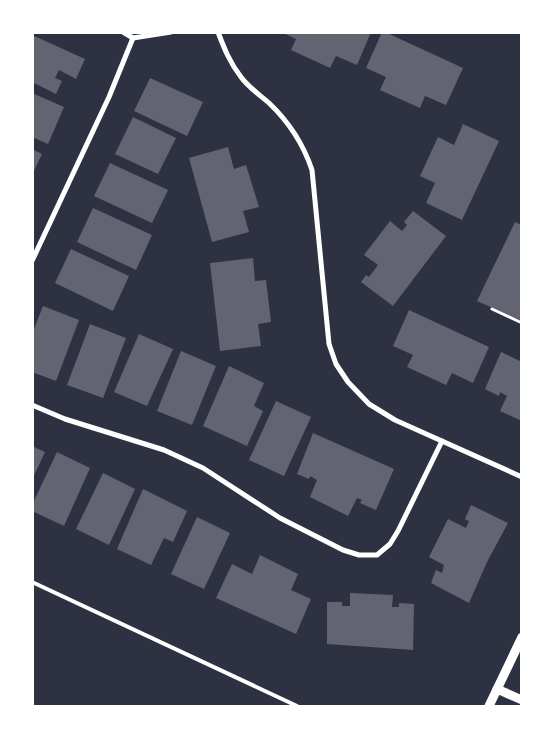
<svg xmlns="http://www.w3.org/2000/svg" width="554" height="739" font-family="Figtree,sans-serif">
<rect width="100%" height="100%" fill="#2d3142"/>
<g fill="#626471">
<polygon points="281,32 371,32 357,65 336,56 330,68 291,50 296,39"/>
<polygon points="382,32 385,32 463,68 446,105 425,96 420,108 380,90 386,77 366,68"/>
<polygon points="32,35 85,59 76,79 59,70 55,78 62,81 56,94 32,82"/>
<polygon points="150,78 203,102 187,136 134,111"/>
<polygon points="32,93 64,107 48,144 32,137"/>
<polygon points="133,117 176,138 158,174 115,154"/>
<polygon points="463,124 499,141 462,220 426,203 435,183 420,176 438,137 454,145"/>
<polygon points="228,147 234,169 246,165 259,207 243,211 249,232 212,242 189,158"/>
<polygon points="32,149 42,154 32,175"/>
<polygon points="110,163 168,190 152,223 94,196"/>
<polygon points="93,208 152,235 136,270 77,242"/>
<polygon points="413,211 446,236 393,306 361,282 366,275 369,277 378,265 364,255 390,221 402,231 407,225 404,222"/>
<polygon points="515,222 522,225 522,321 477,301"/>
<polygon points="71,249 129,276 113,311 55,283"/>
<polygon points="253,258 255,281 266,280 271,322 258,324 261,346 220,351 210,263"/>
<polygon points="43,306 79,320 56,381 32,372 32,334"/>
<polygon points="409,310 489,347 473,383 452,373 446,385 407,367 413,355 393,346"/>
<polygon points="90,324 126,338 103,398 67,385"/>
<polygon points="139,334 173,349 147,406 114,392"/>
<polygon points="181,351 216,366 192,425 157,411"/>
<polygon points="501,352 522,362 522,421 500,411 507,396 500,392 499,396 485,389"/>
<polygon points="229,366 264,383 254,406 263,411 247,446 203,426"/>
<polygon points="276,401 311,417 284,476 249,460"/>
<polygon points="313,433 394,469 376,510 360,503 362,500 357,498 348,516 310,497 317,480 310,476 309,479 297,474"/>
<polygon points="32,446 45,452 32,480"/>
<polygon points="57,452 90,468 64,526 32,511 32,505"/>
<polygon points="103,473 135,489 109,545 76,529"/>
<polygon points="143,489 187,511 173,542 164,538 151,565 117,549"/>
<polygon points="471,505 508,523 487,562 469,603 431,583 436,570 442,573 444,565 429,557 448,519 466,528 469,521 465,519"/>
<polygon points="197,517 230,533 204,589 171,574"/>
<polygon points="260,555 298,574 291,590 311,599 296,634 216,598 232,564 252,574"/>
<polygon points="350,593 393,595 392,607 399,607 399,603 414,604 413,650 327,644 327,602 342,602 342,606 350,606"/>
</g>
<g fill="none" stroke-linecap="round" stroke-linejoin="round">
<polyline stroke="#fff" stroke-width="3" points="492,309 522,323"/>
<polyline stroke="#fff" stroke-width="4" points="32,582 297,706"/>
<g stroke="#fff" stroke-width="5">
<polyline points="123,32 133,38 171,32"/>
<path d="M218 32C224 48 230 63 241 77 248 87 260 95 269 103 289 122 303 143 312 170L329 344 336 364 348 382 369 404 395 420 522 477"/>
<polyline points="32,261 109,97 133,38"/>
<polyline points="32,405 65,419 164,450 203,468 280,518 343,550 359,555 377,555 390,544 398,531 442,441"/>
</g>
<g stroke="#fff" stroke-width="9">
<polyline points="497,689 522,700"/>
<polyline points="489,706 522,637"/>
</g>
</g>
<rect width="554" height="739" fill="none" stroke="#ffffff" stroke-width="68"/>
</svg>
